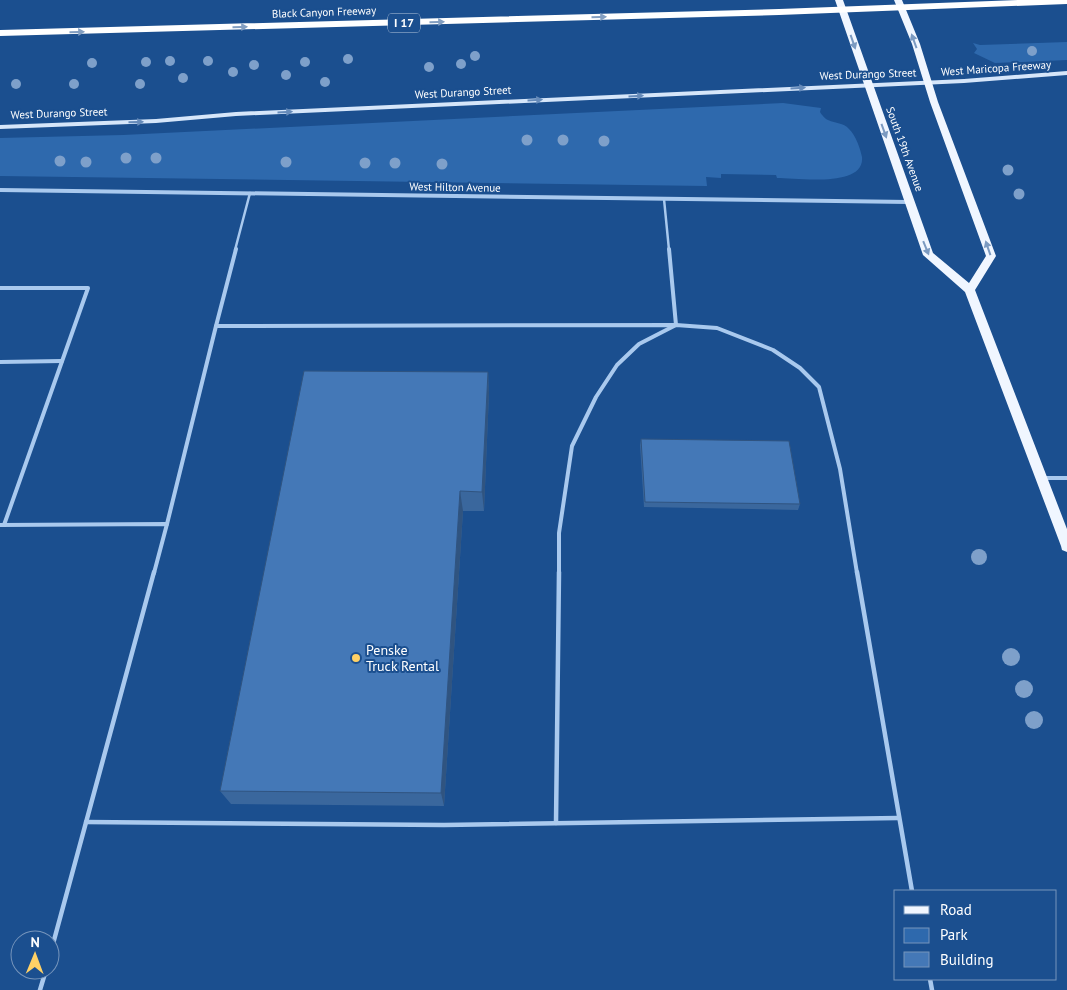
<svg xmlns="http://www.w3.org/2000/svg" width="1067" height="990" font-family="'PT Sans',sans-serif">
<rect width="100%" height="100%" fill="#1b4f8f"/>
<g fill="#2e69ad">
<polygon points="1067,42 1067,60 995,63 974,53 977,49 973,43 980,45"/>
<path d="M783 103 821 108 820 112C822 115 825 119 828 120 836 124 843 122 849 129 856 136 860 148 862 157 865 188 797 178 777 178L776 175 721 174V178L706 177 707 186 0 176V138L123 135Z"/>
</g>
<g fill="none" stroke-linecap="round" stroke-linejoin="round">
<g stroke="#a9c9ee" stroke-width="2.5">
<polyline points="664,199 669,250"/>
<polyline points="235,250 250,193"/>
</g>
<g stroke="#a9c9ee" stroke-width="4">
<polyline points="236,249 216,326 676,325 717,328 773,350 800,368 819,387 840,469 857,573"/>
<polyline points="669,249 676,325"/>
<polyline points="0,288 88,288 4,525"/>
<polyline points="0,362 62,361"/>
<polyline points="1043,478 1067,478"/>
<polyline points="167,524 216,326"/>
<polyline points="0,525 167,524 154,573"/>
<polyline points="559,573 559,533 572,446 596,397 617,365 639,344 674,326"/>
</g>
<g stroke="#a9c9ee" stroke-width="4.5">
<polyline points="857,572 912,891"/>
<polyline points="86,822 444,825 898,818"/>
<polyline points="556,823 559,572"/>
<polyline points="50,955 154,572"/>
<polyline points="930,979 932,990"/>
<polyline points="40,990 46,970"/>
</g>
<polyline stroke="#a9c9ee" stroke-width="4" points="0,190 909,202"/>
<polygon fill="#d6e6fa" fill-rule="evenodd" points="1067,71 1067,75 964,83 236,116 156,123 0,129 0,125 156,119 236,112 964,79"/>
<polygon fill="#f0f6ff" fill-rule="evenodd" points="835,0 843,0 933,253 969,283 986,256 930,102 912,44 894,0 902,0 920,44 938,102 996,256 975,290 1067,529 1067,552 1062,550 1061,546 965,292 923,255"/>
<polygon fill="#fff" fill-rule="evenodd" points="1018,0 1067,0 1067,4 779,15 0,36 0,30 779,9"/>
</g>
<g fill="#7ea0ca">
<circle cx="1032" cy="51" r="5"/>
<circle cx="475" cy="56" r="5"/>
<circle cx="348" cy="59" r="5"/>
<circle cx="170" cy="61" r="5"/>
<circle cx="208" cy="61" r="5"/>
<circle cx="146" cy="62" r="5"/>
<circle cx="305" cy="62" r="5"/>
<circle cx="92" cy="63" r="5"/>
<circle cx="461" cy="64" r="5"/>
<circle cx="254" cy="65" r="5"/>
<circle cx="429" cy="67" r="5"/>
<circle cx="233" cy="72" r="5"/>
<circle cx="286" cy="75" r="5"/>
<circle cx="183" cy="78" r="5"/>
<circle cx="325" cy="82" r="5"/>
<circle cx="16" cy="84" r="5"/>
<circle cx="74" cy="84" r="5"/>
<circle cx="140" cy="84" r="5"/>
<circle cx="527" cy="140" r="5.5"/>
<circle cx="563" cy="140" r="5.5"/>
<circle cx="604" cy="141" r="5.5"/>
<circle cx="126" cy="158" r="5.5"/>
<circle cx="156" cy="158" r="5.5"/>
<circle cx="60" cy="161" r="5.5"/>
<circle cx="86" cy="162" r="5.5"/>
<circle cx="286" cy="162" r="5.5"/>
<circle cx="365" cy="163" r="5.5"/>
<circle cx="395" cy="163" r="5.5"/>
<circle cx="442" cy="164" r="5.5"/>
<circle cx="1008" cy="170" r="5.5"/>
<circle cx="1019" cy="194" r="5.5"/>
<circle cx="979" cy="557" r="8"/>
<circle cx="1011" cy="657" r="9"/>
<circle cx="1024" cy="689" r="9"/>
<circle cx="1034" cy="720" r="9"/>
</g>
<g fill="#3a679d">
<polygon points="488,372 489,393 484,511 463,511 444,806 231,804 220,791"/>
<polygon points="641,439 800,504 798,510 644,507 640,445"/>
</g>
<g fill="#305480">
<polygon points="488,372 489,393 484,511 482,492"/>
<polygon points="460,491 463,511 444,806 441,793"/>
</g>
<g fill="#4478b7" stroke="#305480">
<polygon points="304,371 488,372 482,492 460,491 441,793 220,791"/>
<polygon points="641,439 789,441 800,504 645,502"/>
</g>
<defs><path id="oneway-solid" d="M-6-.8H1V-3.2L6.5 0L1 3.2V.8H-6Z" transform="scale(1.25)"/></defs>
<g fill="#829ec1">
<use href="#oneway-solid" transform="translate(599 17) rotate(-2)"/>
<use href="#oneway-solid" transform="translate(437 22) rotate(-2)"/>
<use href="#oneway-solid" transform="translate(240 27) rotate(-2)"/>
<use href="#oneway-solid" transform="translate(77 32) rotate(-2)"/>
</g>
<g fill="#7b9ac1">
<use href="#oneway-solid" transform="translate(914 41) rotate(-110)"/>
<use href="#oneway-solid" transform="translate(853 42) rotate(71)"/>
<use href="#oneway-solid" transform="translate(884 131) rotate(70)"/>
<use href="#oneway-solid" transform="translate(926 248) rotate(68)"/>
<use href="#oneway-solid" transform="translate(988 248) rotate(-109)"/>
</g>
<g fill="#668bba">
<use href="#oneway-solid" transform="translate(798 88) rotate(-3)"/>
<use href="#oneway-solid" transform="translate(636 96) rotate(-3)"/>
<use href="#oneway-solid" transform="translate(535 100) rotate(-3)"/>
<use href="#oneway-solid" transform="translate(285 112) rotate(-3)"/>
<use href="#oneway-solid" transform="translate(136 122) rotate(-2)"/>
</g>
<circle fill="#ffd166" stroke="#1b4f8f" stroke-width="2" cx="356" cy="658" r="5"/>
<g text-anchor="middle" stroke-width="4" stroke-linejoin="round" paint-order="stroke">
<g font-size="11" fill="#fff" stroke="#1b4f8f">
<text transform="translate(324 12) rotate(-2)" y="4">Black Canyon Freeway</text>
<text transform="translate(996 68) rotate(-4)" y="4">West Maricopa Freeway</text>
<text transform="translate(868 74) rotate(-2)" y="4">West Durango Street</text>
<text transform="translate(463 92) rotate(-3)" y="4">West Durango Street</text>
<text transform="translate(59 113) rotate(-2)" y="4">West Durango Street</text>
<text transform="translate(905 149) rotate(70)" y="4">South 19th Avenue</text>
<text transform="translate(455 187) rotate(1)" y="4">West Hilton Avenue</text>
</g>
<rect fill="#1b4f8f" stroke="#bbcadd" stroke-width="1" x="388" y="13.5" width="32" height="19" rx="4"/>
<g font-size="12" font-weight="bold" fill="#fff">
<text x="404" y="27">I 17</text>
</g>
<g font-size="14" fill="#fff" stroke="#1b4f8f" text-anchor="start">
<text x="366" y="655">Penske<tspan x="366" dy="16">Truck Rental</tspan></text>
</g>
</g>
<rect x="894" y="890" width="162" height="90" fill="#1b4f8f" stroke="#7695bc"/>
<rect x="904" y="906" width="25" height="8" fill="#f0f6ff" stroke="#7695bc"/>
<text x="940" y="915" font-size="15" fill="#ffffff">Road</text>
<rect x="904" y="928" width="25" height="15" fill="#2e69ad" stroke="#7695bc"/>
<text x="940" y="940" font-size="15" fill="#ffffff">Park</text>
<rect x="904" y="952" width="25" height="15" fill="#4478b7" stroke="#7695bc"/>
<text x="940" y="965" font-size="15" fill="#ffffff">Building</text>
<g transform="translate(35 955) rotate(1)"><circle r="24" fill="#1b4f8f" stroke="#7695bc"/>
<path d="M0-4L9 19L0 12L-9 19Z" fill="#ffd166"/>
<text y="-8" font-size="14" font-weight="bold" text-anchor="middle" fill="#ffffff">N</text>
</g>
</svg>
